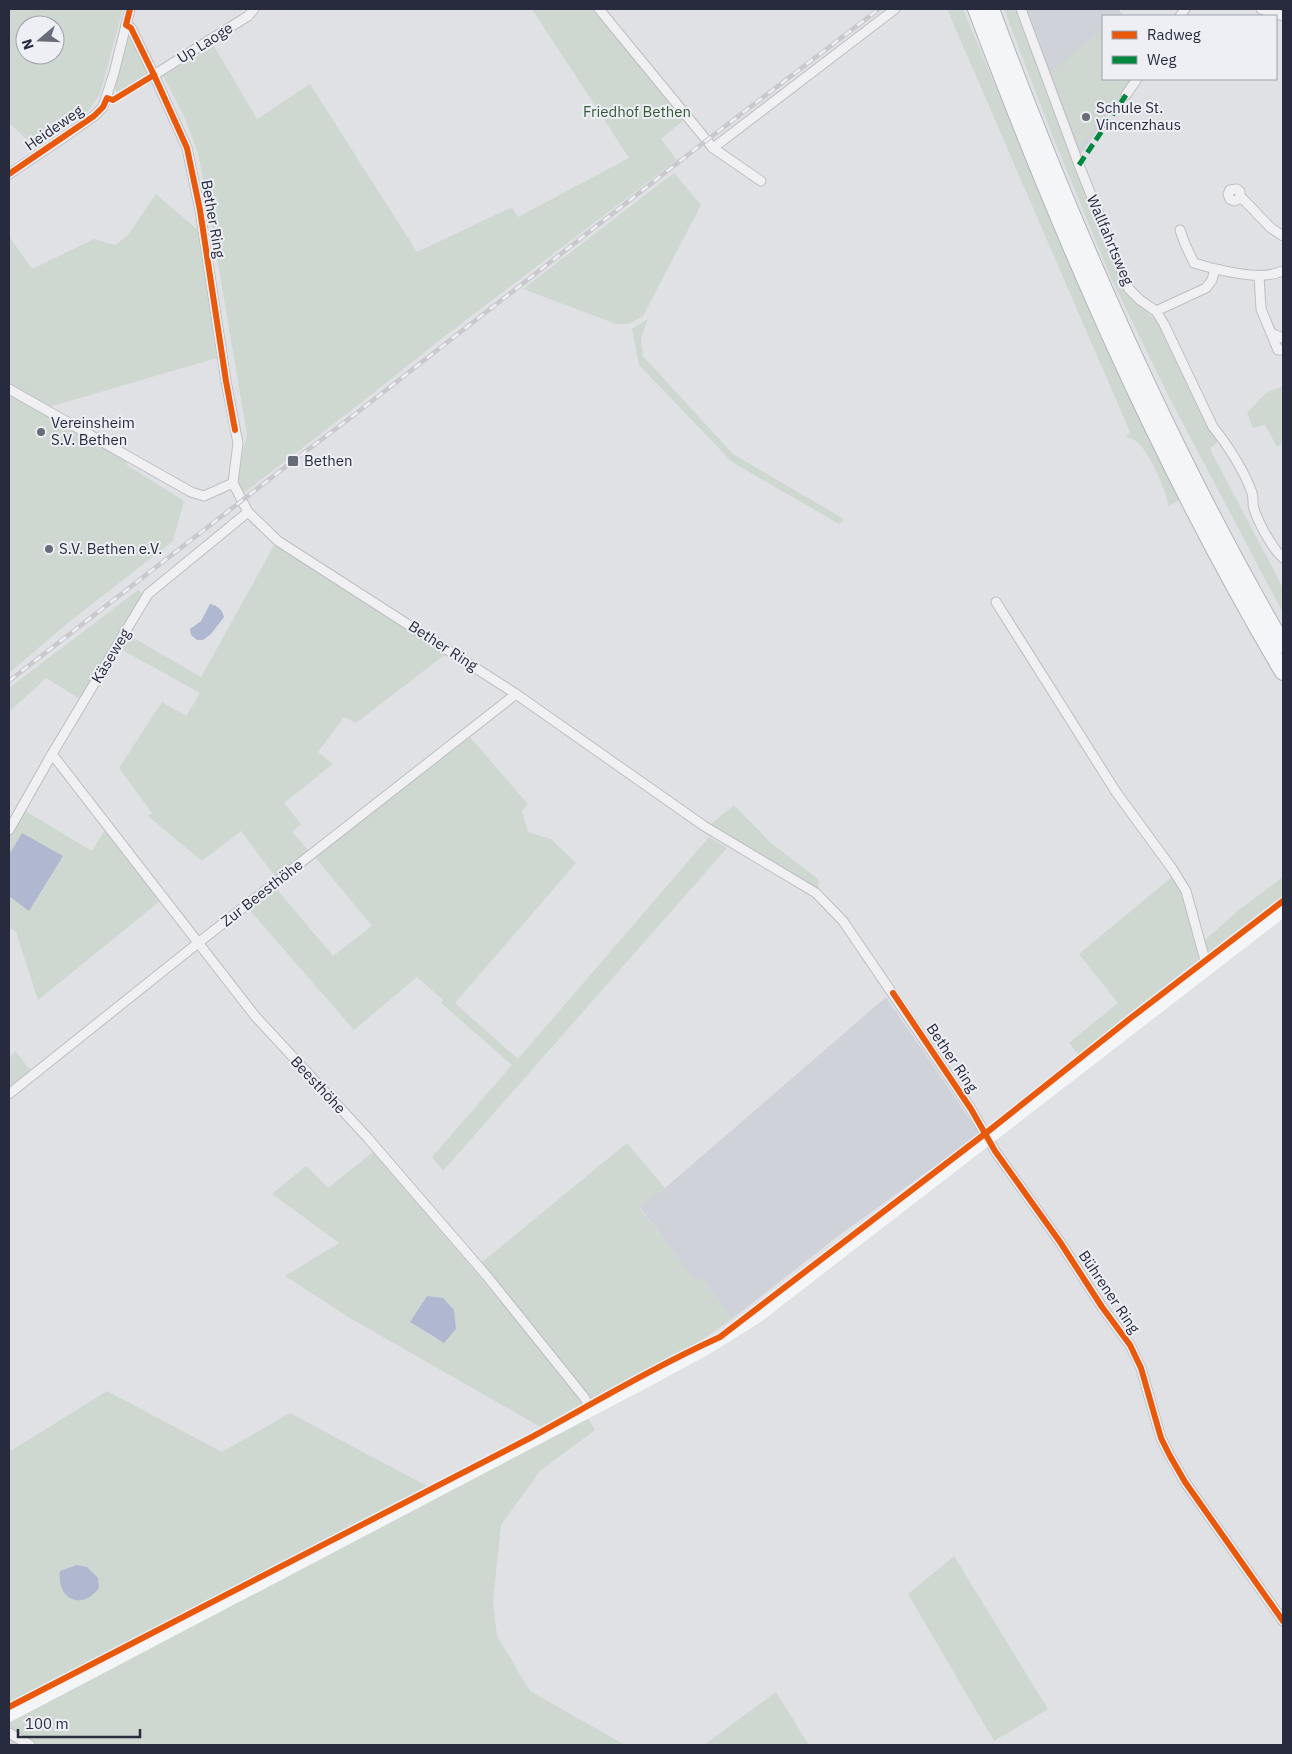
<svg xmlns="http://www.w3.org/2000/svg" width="1292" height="1754" font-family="'IBM Plex Sans',sans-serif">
<rect width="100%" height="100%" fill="#e0e1e5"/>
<g fill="#d0d2da">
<polygon points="1024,9 1118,9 1124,16 1103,16 1103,79 1134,79 1080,155"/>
<polygon points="886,997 980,1134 842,1233 732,1319 702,1278 696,1282 639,1206 665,1188"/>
</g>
<g fill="#ced8d0" fill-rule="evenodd">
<path d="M9 9H123L100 94 89 110 35 147 9 123ZM25 25H55V55H25Z"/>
<polygon points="532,9 593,9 685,119 661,139 677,160 445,336 357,406 241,495 236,482 247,435 209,210 198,153 183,114 163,76 214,46 257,119 310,84 417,252 512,207 518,217 629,158"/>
<path d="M947 9H963L1101 338 1179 500 1168 507C1168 493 1148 450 1137 442 1134 439 1129 438 1126 437L1130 432Z"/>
<polygon points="1004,9 1016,9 1076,169 1130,296 1157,321 1218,441 1210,449 1283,588 1283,613 1169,397 1110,276 1049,127"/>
<polygon points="1103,28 1103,79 1130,79 1080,148 1051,72"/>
<polygon points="128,36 149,76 118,96 115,88"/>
<polygon points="674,173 701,205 643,316 629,324 616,324 523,289"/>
<polygon points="156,194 199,231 217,358 49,407 9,385 9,236 32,269 94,239 115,245 128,235"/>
<polygon points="648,319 641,339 643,356 733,454 844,519 839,524 732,462 639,365 632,329"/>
<polygon points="1283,386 1283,442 1277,447 1265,425 1253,428 1247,413 1266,393"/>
<polygon points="9,395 127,461 127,465 184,501 173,541 69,622 9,673"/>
<polygon points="276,542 447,653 356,723 344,717 318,752 333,764 284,803 301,824 292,832 310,852 276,878 241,831 202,861 148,816 152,813 119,768 162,702 186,716 200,693 119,648 127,634 201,677"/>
<polygon points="138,590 143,593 80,699 46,678 9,712 9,688"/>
<polygon points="469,736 528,804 522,811 528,832 551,839 576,863 455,1003 518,1059 709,837 727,848 443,1171 432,1157 512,1065 441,1003 443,1000 417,977 354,1030 248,908 275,887 333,956 372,926 314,856"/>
<polygon points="734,805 771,843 818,879 819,891 780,865 710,825"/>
<polygon points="24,810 92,851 105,830 160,901 38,1000 16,932 9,927 9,837"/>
<polygon points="1173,876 1183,894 1199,961 1079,1055 1069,1043 1118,1003 1079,954"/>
<polygon points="1283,877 1283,897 1209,954 1204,941 1240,909"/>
<polygon points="15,1051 32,1072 9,1089 9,1059"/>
<polygon points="627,1143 665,1188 639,1207 696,1281 702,1277 732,1319 680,1355 591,1402 481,1263"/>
<path d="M373 1152 513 1316 585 1407 544 1429 350 1318 285 1276 339 1243 272 1194 306 1166 328 1188ZM427 1296 438 1340 410 1322Z"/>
<polygon points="107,1391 222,1452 290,1413 442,1494 587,1417 595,1430 540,1471 501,1525 493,1601 497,1636 530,1691 625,1745 9,1745 9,1452"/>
<polygon points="954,1556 1048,1709 994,1741 908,1594"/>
<polygon points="776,1692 809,1745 704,1745"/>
</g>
<g fill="#afb8d0">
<path d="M210 604C218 606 222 609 224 617L211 634 203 640H197L191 635 190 629 201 621Z"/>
<polygon points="22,833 63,856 29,911 9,896 9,855"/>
<polygon points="427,1296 443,1298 454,1310 456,1329 444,1343 410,1322"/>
<path d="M77 1565 87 1567 98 1578 99 1588C81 1612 56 1598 60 1571Z"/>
</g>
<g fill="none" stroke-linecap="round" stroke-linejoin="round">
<g stroke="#bdbec2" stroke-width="11">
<g id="street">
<polyline points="599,9 713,148 761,181"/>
<path d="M1021 9 1079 165 1129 289 1140 300 1156 311 1164 324 1213 427C1227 444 1245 472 1252 493 1254 499 1252 503 1254 509 1259 524 1272 548 1283 558"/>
<polyline points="1261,9 1283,16"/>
<polyline points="1180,16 1185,9"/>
<polyline points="126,25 131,28 154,75 187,148 200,210 226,381 238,443 233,483 248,512 278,541 516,694 704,826 816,893 843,921 971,1109 995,1151 1060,1242 1102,1307 1130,1345 1141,1368 1161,1438 1170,1456 1185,1482 1283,1621"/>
<polyline points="154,75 248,16 254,9"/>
<polyline points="1126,95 1137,79"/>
<polyline points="713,148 895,9"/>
<polyline points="9,174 60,140 94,116 103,107 114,73 130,9"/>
<polyline points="1240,196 1239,199 1234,201 1230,199 1228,194 1230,190 1237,189 1240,192 1240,196 1271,228 1283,236"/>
<polyline points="1180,230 1185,244 1194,263 1215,269"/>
<polyline points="1259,276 1261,309 1278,350 1283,350"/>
<path d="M1156 311 1206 288 1212 280 1215 269C1238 273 1261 280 1283 271"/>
<polyline points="1273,334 1283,338"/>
<polyline points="9,389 191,492 204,496 233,483"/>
<polyline points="996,602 1116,792 1173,870 1186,891 1205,960 1209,968"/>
<polyline points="52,754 255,1016 366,1136 486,1275 584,1397 592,1410"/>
<polyline points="9,830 52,754 148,594 248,512"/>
<polyline points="9,1094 198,943 516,694"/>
<polyline points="9,1733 30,1745"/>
</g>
</g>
<g stroke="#b2b4ba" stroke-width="18">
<g id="highway">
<path d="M976 9C1062 237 1159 462 1283 672"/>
<path d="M991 9C1072 227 1166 443 1283 645"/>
</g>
</g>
<use href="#street" stroke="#f0f0f2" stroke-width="9"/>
<polyline stroke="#f4f5f6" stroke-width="12" points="9,1716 649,1380 706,1349 756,1318 1283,911"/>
<use href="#highway" stroke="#f4f5f6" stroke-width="16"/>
<g stroke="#c9c9cd" stroke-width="4.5">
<polyline id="rail" points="9,681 293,461 354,415 707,140 879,9"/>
</g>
<use href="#rail" stroke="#edeff5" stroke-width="2.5" stroke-dasharray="8" stroke-linecap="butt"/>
<polyline stroke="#00873e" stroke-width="5" stroke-dasharray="10 5" stroke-linecap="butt" points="1079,165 1126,95"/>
<g stroke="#edeff5" stroke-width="9">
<g id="cycleway">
<polyline points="130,9 126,25 131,28 154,75 187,148 200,210 226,381 235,430"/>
<polyline points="9,174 94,116 103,107 107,98 113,100 154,75"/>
<polyline points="893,993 971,1109 995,1151 1060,1242 1102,1307 1130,1345 1141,1368 1161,1438 1170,1456 1185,1482 1283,1621"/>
<path d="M9 1707 528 1439C592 1404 654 1367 720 1337L986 1133 1132 1017 1283 901"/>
</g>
</g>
<use href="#cycleway" stroke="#e8590c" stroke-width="6"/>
</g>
<g fill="#686b78" stroke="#edeff5" stroke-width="2">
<circle cx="1086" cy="117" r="5"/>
<circle cx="41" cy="432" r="5"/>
<rect x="287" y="455" width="12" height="12" rx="2.5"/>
<circle cx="49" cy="549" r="5"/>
</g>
<g text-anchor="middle" stroke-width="4" stroke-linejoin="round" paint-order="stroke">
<g font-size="15" fill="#282b3e" stroke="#edeff5">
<text transform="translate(205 43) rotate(-32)" y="5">Up Laoge</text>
<text transform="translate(54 128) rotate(-35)" y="5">Heideweg</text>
<text transform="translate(213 219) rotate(80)" y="5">Bether Ring</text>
<text transform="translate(1110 240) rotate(67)" y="5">Wallfahrtsweg</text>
<text transform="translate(443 646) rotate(33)" y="5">Bether Ring</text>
<text transform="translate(111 656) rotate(-59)" y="5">Käseweg</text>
<text transform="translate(262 893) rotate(-38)" y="5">Zur Beesthöhe</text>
<text transform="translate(952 1058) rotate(56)" y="5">Bether Ring</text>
<text transform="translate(318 1085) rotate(47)" y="5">Beesthöhe</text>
<text transform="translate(1109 1292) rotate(56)" y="5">Bührener Ring</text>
</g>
<g font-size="15" fill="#282b3e" stroke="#edeff5" text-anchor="start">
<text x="1096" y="113">Schule St.<tspan x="1096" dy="17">Vincenzhaus</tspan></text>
<text x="51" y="428">Vereinsheim<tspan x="51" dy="17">S.V. Bethen</tspan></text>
<text x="304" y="466">Bethen</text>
<text x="59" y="554">S.V. Bethen e.V.</text>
</g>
<g font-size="15" fill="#355936" stroke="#edeff5">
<text x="637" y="117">Friedhof Bethen</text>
</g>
</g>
<rect width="1292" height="1754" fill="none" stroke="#282b3e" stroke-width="20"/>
<rect x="1102" y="15" width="175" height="65" fill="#edeff5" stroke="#9ea1ac"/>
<rect x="1112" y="31" width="25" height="8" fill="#e8590c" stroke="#9ea1ac"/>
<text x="1147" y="40" font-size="15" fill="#282b3e">Radweg</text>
<rect x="1112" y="56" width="25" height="8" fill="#00873e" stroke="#9ea1ac"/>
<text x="1147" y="65" font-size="15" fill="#282b3e">Weg</text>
<g transform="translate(40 40) rotate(251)"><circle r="24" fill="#edeff5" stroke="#9ea1ac"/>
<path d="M0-4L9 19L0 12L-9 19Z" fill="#686b78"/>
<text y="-8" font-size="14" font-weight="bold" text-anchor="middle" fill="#282b3e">N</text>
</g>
<path d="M18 1729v8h122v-8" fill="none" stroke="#282b3e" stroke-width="2.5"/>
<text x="25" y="1729" font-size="15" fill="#282b3e" stroke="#edeff5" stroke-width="4" paint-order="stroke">100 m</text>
</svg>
